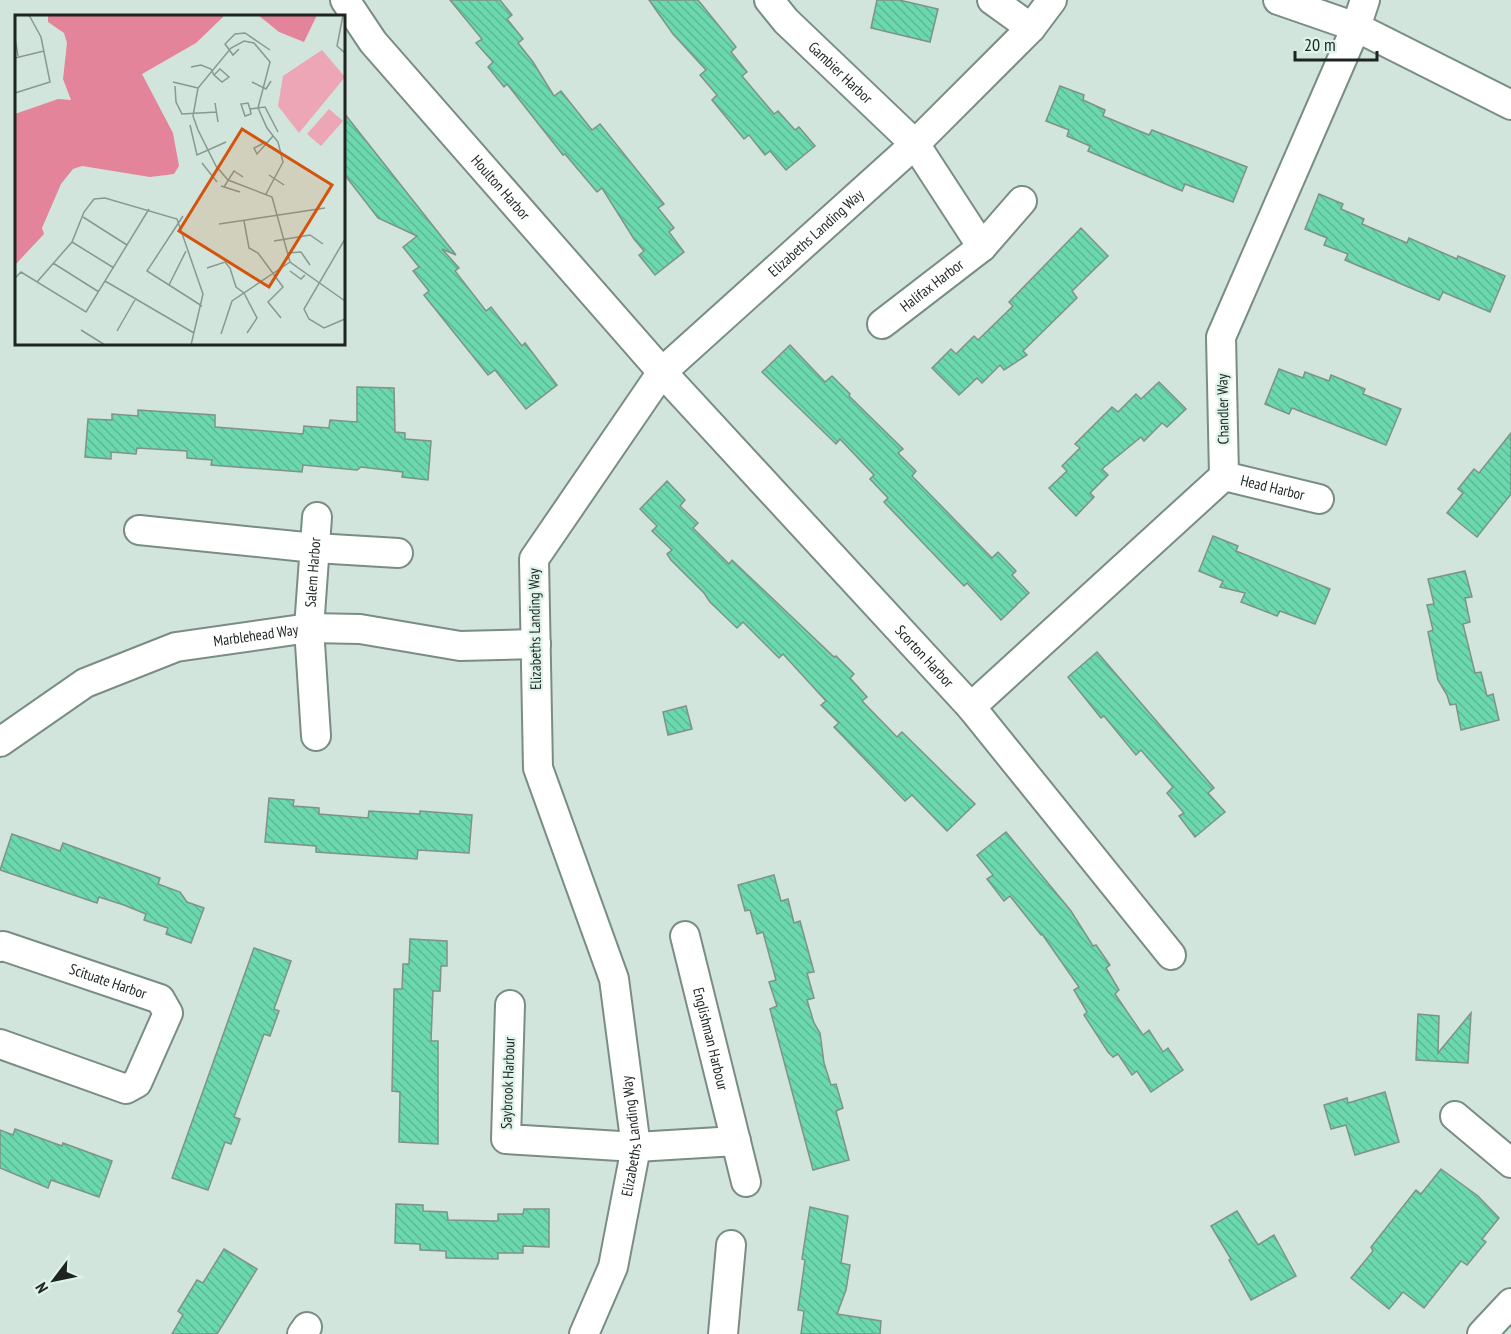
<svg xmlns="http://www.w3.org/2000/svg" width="1511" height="1334" font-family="'PT Sans Narrow',sans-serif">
<defs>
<pattern id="building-back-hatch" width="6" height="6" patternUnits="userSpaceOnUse" patternTransform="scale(1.5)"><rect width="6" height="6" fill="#6bd8ad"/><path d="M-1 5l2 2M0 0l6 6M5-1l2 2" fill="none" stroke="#5cb995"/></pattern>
</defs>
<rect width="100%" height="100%" fill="#d1e5dc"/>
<g fill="url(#building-back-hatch)" stroke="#7f9289" stroke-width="1.5">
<polygon points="450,0 500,0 512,15 507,19 523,39 518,43 533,62 554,96 561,91 592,130 600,124 664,204 658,208 674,228 669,232 684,252 655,275 639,255 644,251 634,239 602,188 597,192 565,154 563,155 507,84 504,87 488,67 493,62 476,43 482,39"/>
<polygon points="649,0 698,0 736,47 731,52 747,72 742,76 774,114 778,111 795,130 799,127 815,146 786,170 770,151 765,155 749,135 744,139 712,100 717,95 700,75 706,70 673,34"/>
<polygon points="877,0 899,0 938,9 930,42 871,28"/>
<polygon points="1060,86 1084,95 1083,100 1105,110 1103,116 1149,135 1152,130 1247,167 1233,202 1185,184 1182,191 1088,151 1090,146 1067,136 1069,130 1046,121"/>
<polygon points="344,113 456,255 442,249 459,268 455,271 486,311 491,307 522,346 525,343 557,385 526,409 495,370 488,375 424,295 429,291 413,271 419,267 403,247 417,236 378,218 344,174"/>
<polygon points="1319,194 1343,204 1341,209 1364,219 1362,224 1407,243 1409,238 1457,259 1458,256 1505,276 1490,312 1443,292 1439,300 1345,260 1348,254 1324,245 1327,238 1305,229"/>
<polygon points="1081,228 1108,256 1072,291 1077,298 1023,351 1027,355 1004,370 1000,365 982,383 977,378 959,395 932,368 951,349 956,354 974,336 978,340 1013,306 1009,302"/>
<polygon points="790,345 825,382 832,376 850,394 849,396 903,449 898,453 916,471 912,476 992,558 998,552 1016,571 1012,575 1029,593 1001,620 967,583 964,586 884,502 888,498 870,479 874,475 840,439 836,444 762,372"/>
<polygon points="1279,369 1303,378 1305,372 1329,381 1331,375 1365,389 1363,394 1401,409 1386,445 1292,408 1289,414 1265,404"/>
<polygon points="1159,382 1186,409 1167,427 1162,423 1144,441 1141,437 1102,469 1108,475 1090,493 1094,497 1076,516 1049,488 1067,471 1062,466 1080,448 1075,444 1112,407 1118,412 1136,394 1141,399"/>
<polygon points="357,387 394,388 395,432 405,433 405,439 431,441 428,480 402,477 403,472 361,467 357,470 303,465 302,472 211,465 212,460 187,458 187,451 137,448 136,454 111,452 111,459 85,457 88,419 112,420 112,414 138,416 138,410 215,415 215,427 303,434 304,426 329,428 330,420 357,422"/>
<polygon points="1511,433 1511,494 1477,537 1447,513 1463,493 1458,489 1474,469 1479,473"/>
<polygon points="667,481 685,500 680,506 698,523 693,528 729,564 732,560 834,657 836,656 854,674 850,678 867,697 862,701 897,737 902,732 975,804 947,831 912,795 905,801 834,727 839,723 821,705 826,701 783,654 779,658 743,622 737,628 710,602 704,593 671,560 667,554 672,550 652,531 657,526 640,509"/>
<polygon points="1213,536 1238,546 1236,551 1330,589 1315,624 1280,611 1277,616 1241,602 1245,593 1220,587 1223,581 1199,571"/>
<polygon points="1465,571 1472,597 1465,598 1470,622 1463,624 1475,673 1481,672 1487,696 1493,694 1499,720 1461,730 1456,704 1450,705 1447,695 1438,680 1428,632 1433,630 1427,605 1434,604 1428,579"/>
<polygon points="1097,652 1214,788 1208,793 1225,812 1195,837 1179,816 1184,813 1167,793 1173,787 1141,750 1136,755 1104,716 1101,718 1068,677"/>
<polygon points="686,706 692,729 668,735 663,712"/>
<polygon points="269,798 294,800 293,806 319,808 319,814 368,818 369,811 420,814 420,811 472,815 469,853 418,850 417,859 316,852 316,846 265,842"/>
<polygon points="1006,832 1071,911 1093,946 1096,945 1110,965 1106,968 1119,990 1115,994 1143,1035 1149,1030 1163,1052 1168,1048 1183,1070 1151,1092 1137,1071 1132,1075 1118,1054 1113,1057 1108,1052 1084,1015 1087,1012 1074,990 1079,987 1042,934 1041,935 1010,896 1004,901 987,879 993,875 977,855"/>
<polygon points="12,834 60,851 63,843 160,878 158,884 180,892 187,902 204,908 191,943 166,934 168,928 144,920 146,914 124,905 99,897 97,903 0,870"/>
<polygon points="774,875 781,901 788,899 794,923 800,921 814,972 807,973 814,998 807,1000 814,1023 820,1033 824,1063 831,1085 836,1084 843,1108 836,1111 849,1160 813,1170 770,1009 777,1006 769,982 776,980 763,932 757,934 750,910 745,911 738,885"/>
<polygon points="410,939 447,941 447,966 441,966 440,991 433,991 431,1041 438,1041 438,1144 399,1142 400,1092 392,1091 394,989 402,989 403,964 409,964"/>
<polygon points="254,948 291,961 274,1009 279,1011 270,1036 264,1034 234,1117 240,1119 231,1144 225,1142 208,1190 172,1178"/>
<polygon points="1471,1013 1468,1063 1416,1060 1418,1014 1439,1016 1438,1053"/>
<polygon points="1385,1092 1399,1142 1355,1155 1346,1125 1331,1129 1324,1105 1347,1098 1348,1103"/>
<polygon points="15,1129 62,1146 63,1143 112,1161 99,1197 51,1180 48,1188 0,1168 0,1130 13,1135"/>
<polygon points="1441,1169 1478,1196 1499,1218 1482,1239 1486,1242 1467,1265 1461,1261 1424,1308 1403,1292 1389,1309 1351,1278 1373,1251 1371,1247 1416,1190 1421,1194"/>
<polygon points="396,1204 423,1205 423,1211 447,1212 448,1220 498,1221 498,1214 523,1214 524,1209 549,1209 549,1247 523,1246 523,1253 498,1253 498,1259 446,1258 446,1251 420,1250 420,1244 395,1243"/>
<polygon points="810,1207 848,1216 841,1263 850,1265 846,1290 837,1314 881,1321 880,1334 801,1334 804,1311 798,1310 805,1260 802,1259"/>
<polygon points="1237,1211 1258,1245 1274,1235 1296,1276 1251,1300 1229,1260 1231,1259 1211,1226"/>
<polygon points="224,1249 257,1269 230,1313 217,1334 172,1334 183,1315 178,1311 197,1280 203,1283"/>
</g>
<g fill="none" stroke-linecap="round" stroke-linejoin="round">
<g stroke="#7a8d84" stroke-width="32">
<g id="minor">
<path id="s1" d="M345 0 373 42 662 372 971 707 1171 955"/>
<path id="s2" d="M769 0 786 21 915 144 982 247"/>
<polyline points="992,0 1031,28"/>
<polyline points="1278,0 1356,27 1511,105"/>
<path id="s3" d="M882 324 982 247 1022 201"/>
<path id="s4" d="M1224 476 1319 499"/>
<polyline points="139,530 315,548 398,553"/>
<polyline points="971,707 1224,476 1221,337 1356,27 1365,0"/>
<path id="s5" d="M316 736 309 628 317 517"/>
<path id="s6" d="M0 742 85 683 176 647 309 628 360 629 460 646 536 644"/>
<path id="s7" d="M685 936 746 1182"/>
<path id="s8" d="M0 947 3 946 160 999 168 1013 137 1083 126 1089 0 1044"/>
<polyline points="510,1005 506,1139 636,1147 736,1141"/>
<polyline points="1455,1116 1511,1163"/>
<polyline points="302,1334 307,1327"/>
<path id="s9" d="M584 1334 613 1267 636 1147 614 979 538 768 534 559 662 372 915 144 1031 28 1052 0"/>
<polyline points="723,1334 731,1245"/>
<polyline points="1482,1334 1511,1303"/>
</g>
</g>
<use href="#minor" stroke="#fff" stroke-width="28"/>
</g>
<g text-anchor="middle" stroke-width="4.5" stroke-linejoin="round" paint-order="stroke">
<g font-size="15" fill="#1d2421" stroke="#def3e9">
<text dy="5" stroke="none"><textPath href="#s2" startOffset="102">Gambier Harbor</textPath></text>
<text dy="5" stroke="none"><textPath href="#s1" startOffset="244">Houlton Harbor</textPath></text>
<text dy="5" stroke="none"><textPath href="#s9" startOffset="1232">Elizabeths Landing Way</textPath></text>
<text dy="5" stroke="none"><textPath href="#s3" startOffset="63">Halifax Harbor</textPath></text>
<text transform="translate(1223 409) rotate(-91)" y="5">Chandler Way</text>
<text dy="5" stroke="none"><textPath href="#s4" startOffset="50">Head Harbor</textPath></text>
<text dy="5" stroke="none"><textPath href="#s5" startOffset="164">Salem Harbor</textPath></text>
<text transform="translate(535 629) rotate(-91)" y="5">Elizabeths Landing Way</text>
<text dy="5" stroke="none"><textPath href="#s6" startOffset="282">Marblehead Way</textPath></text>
<text dy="5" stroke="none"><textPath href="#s1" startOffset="876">Scorton Harbor</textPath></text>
<text dy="5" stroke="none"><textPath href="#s8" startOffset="114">Scituate Harbor</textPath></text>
<text dy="5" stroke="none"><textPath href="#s7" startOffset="106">Englishman Harbour</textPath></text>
<text transform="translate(508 1083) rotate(-88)" y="5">Saybrook Harbour</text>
<text dy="5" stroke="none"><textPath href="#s9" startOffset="206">Elizabeths Landing Way</textPath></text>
</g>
</g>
<g transform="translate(15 15)">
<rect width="330" height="330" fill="#d1e5dc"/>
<path d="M314 94 328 106 306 131 292 119Z" fill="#eda6b5"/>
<path d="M307 35 330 62 284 118 263 91 268 61Z" fill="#eda6b5"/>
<path d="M33 0H210L181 28 127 59 158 118 164 151 159 159 135 162 67 151 58 154 46 169 27 213 29 219 0 250V99L43 84 56 85 48 64 52 28 49 18 33 7ZM243 0H302L289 27 264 17Z" fill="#e3849a"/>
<path fill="none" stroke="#899891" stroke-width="1.5" d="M328 0 322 31 330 38M0 23 3 41M224 34 218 40 210 29 220 19 230 18 255 35M0 43 29 36M176 52 186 50 196 54 199 60 207 67 214 62 205 54 199 60M158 67 183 73M237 67 251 74 256 66M160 71 161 87 167 99 202 97M0 78 35 67 26 22 14 0M200 88 203 107M235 94 233 88 226 89 230 101 236 99 235 94 250 92 263 117M175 110 182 140 211 127M251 127 239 133 242 139 258 121M187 148 202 167M254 160 269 170M206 171 225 177M209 172 219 156 228 162M251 179 268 147 263 127 252 113 243 93 255 47 239 28 229 26 216 33 183 73 178 101 183 115 201 151 213 165 257 182 275 247 330 286M168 201 132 256 187 291M68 202 112 230M229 206 234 233 243 238 268 272 253 287 266 303M204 209 310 193M330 224 289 294 294 304 309 313 330 304M259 226 295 220 308 229M57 227 99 253M272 238 286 237 295 250M38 248 84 277M192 253 210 247 215 253 221 272 229 278 242 303 232 318M275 256 286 264 290 260M0 263 6 257 71 297 134 194M90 266 179 318M22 267 57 227 69 197 79 184 90 183 162 204 188 279 176 330M154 270 171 236M66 315 90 330M102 316 121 283M206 319 217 286 275 247"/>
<path fill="#d4540e" fill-opacity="0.15" stroke="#d4540e" stroke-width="3" d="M227 114 317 170 254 272 164 216Z"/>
<rect width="330" height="330" fill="none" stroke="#1d2421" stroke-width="3"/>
</g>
<g transform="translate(54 1280) rotate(238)" stroke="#def3e9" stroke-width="4.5" paint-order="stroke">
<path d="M0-4.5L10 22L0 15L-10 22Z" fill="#1d2421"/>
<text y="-9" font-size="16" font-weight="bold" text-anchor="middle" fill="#1d2421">N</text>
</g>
<path d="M1295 51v9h82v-9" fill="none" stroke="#1d2421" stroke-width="3"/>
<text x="1304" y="51" font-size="18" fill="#1d2421" stroke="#def3e9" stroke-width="4.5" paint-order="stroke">20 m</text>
</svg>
